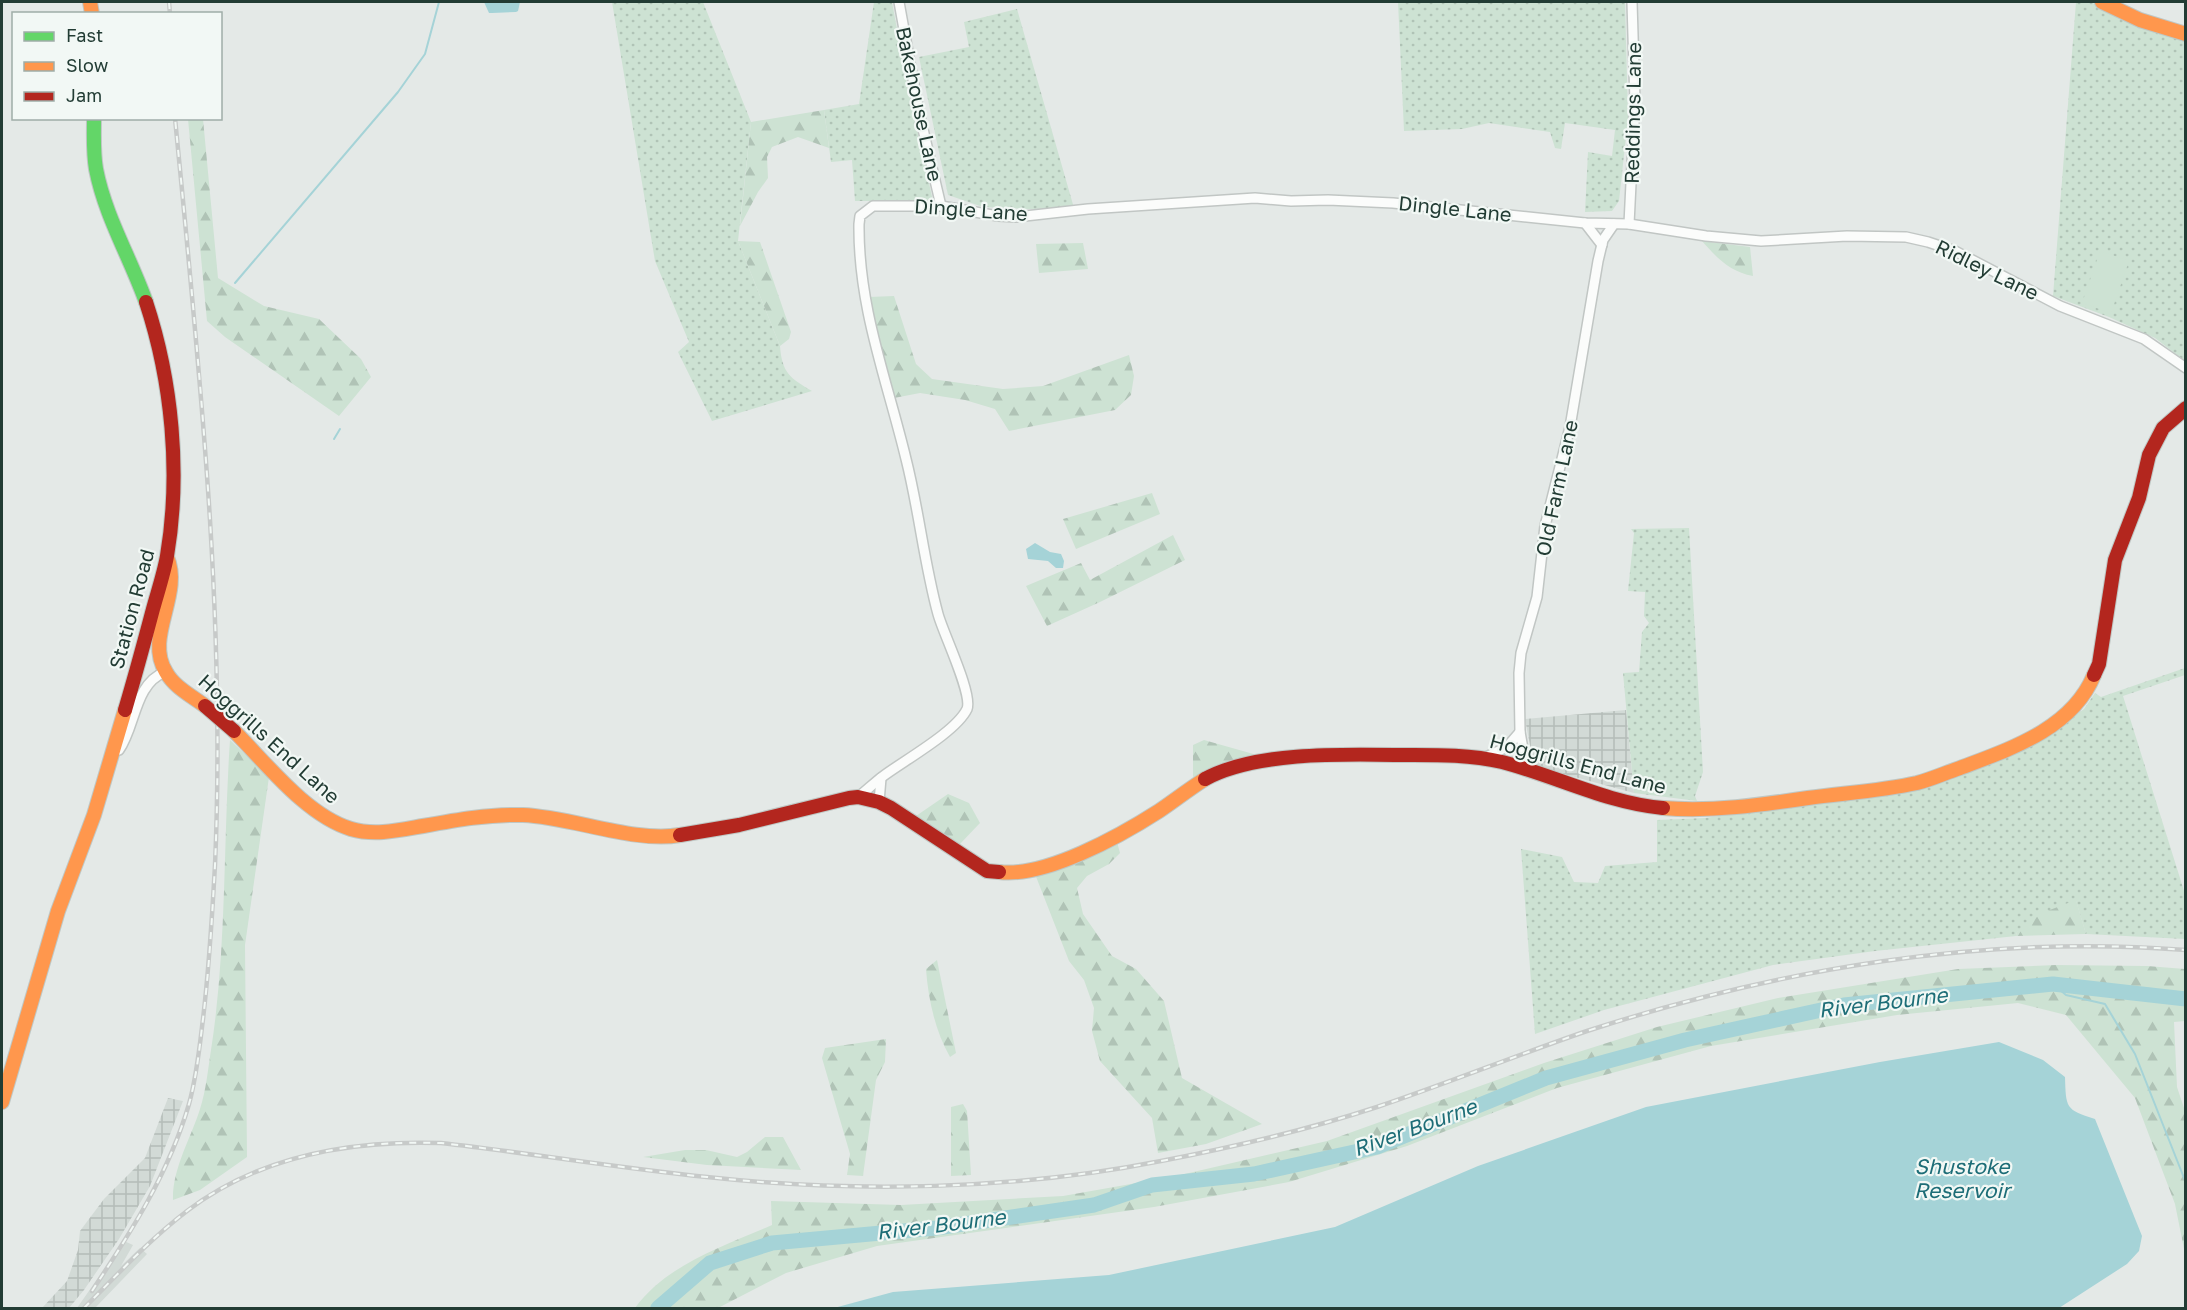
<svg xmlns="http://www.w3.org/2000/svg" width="2187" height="1310" font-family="'Golos Text',sans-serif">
<defs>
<pattern id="industrial-grid" width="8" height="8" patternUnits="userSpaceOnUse" patternTransform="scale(1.5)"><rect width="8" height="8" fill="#d2dad6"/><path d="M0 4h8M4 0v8" fill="none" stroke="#b4bcb8"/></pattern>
<pattern id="green-dots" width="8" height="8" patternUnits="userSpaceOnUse" patternTransform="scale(1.5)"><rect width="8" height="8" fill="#cde2d3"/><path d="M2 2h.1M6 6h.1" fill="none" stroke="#b0c3b6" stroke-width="1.8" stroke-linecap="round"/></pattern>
<pattern id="forest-firs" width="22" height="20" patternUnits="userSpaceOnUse" patternTransform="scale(1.5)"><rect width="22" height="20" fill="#cde2d3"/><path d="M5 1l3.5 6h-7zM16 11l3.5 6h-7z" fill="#b0c3b6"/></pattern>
</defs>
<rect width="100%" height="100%" fill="#e4e9e7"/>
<polygon fill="#d2dad6" points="124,1241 133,1245 121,1266 140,1248 147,1254 95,1308 77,1308"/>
<g fill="url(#industrial-grid)">
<polygon points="1626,710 1634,793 1534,766 1525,719"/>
<polygon points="168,1098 183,1101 150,1186 119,1239 84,1290 69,1308 42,1308 67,1281 78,1250 80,1231 104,1199 145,1158"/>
</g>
<g fill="url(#green-dots)">
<path d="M612 2H703L751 122 738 241 780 346C782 373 790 378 812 391L712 421 678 352 689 342 655 261Z"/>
<polygon points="874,2 892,2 909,94 933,201 855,201 852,160 831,162 824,110 859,104"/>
<polygon points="1398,2 1625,2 1628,118 1619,201 1612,211 1585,212 1588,152 1612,156 1615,130 1565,123 1561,149 1555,148 1550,132 1489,123 1462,129 1404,131"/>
<polygon points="2076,2 2091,2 2145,29 2185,41 2185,361 2155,338 2109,317 2053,296"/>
<polygon points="1017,9 1074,208 1028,209 983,207 948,195 919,57 969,47 964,22"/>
<polygon points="1689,528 1703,772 1695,796 1697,801 1634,793 1623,673 1639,672 1642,632 1649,623 1644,616 1645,592 1628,591 1634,533 1631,529"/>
<polygon points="2185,668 2185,675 2123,696 2185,894 2185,939 2086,934 2076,901 2017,932 2016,936 1875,951 1773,965 1604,1010 1535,1034 1521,849 1562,857 1574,882 1598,883 1605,866 1657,862 1657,820 1705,818 1933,785 2036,743 2084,709 2095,693 2101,697"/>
</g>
<g fill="url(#forest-firs)">
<polygon points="824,110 829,148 798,137 772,147 767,157 768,178 758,192 740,226 751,122"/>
<polygon points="188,119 203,119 218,278 264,306 319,319 361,359 371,377 339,416 225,337 207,321"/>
<polygon points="738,241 760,242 791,332 789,339 780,346"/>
<path d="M1702 241 1750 247 1753 276C1730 272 1717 258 1702 241Z"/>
<polygon points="1083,243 1088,269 1039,273 1036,244"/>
<polygon points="894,296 916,364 932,379 1003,389 1043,386 1129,355 1134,376 1131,395 1115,410 1009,431 995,409 965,400 920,393 894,398 877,339 869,297"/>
<polygon points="1152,493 1160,514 1076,549 1063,519"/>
<polygon points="1173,535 1185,560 1100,602 1047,626 1026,586 1081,563 1090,580"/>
<path d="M230 740 269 777 245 945 247 1157 200 1190 173 1200C172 1169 191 1138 200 1109 206 1091 208 1069 211 1050 227 948 223 843 230 740Z"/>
<polygon points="1204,740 1264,757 1220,764 1193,777 1193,745"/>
<polygon points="948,794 969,803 980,823 959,845 916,816"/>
<polygon points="1117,842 1120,853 1109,864 1087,876 1077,888 1083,914 1112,956 1136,969 1164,1001 1182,1078 1262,1124 1206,1144 1158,1153 1152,1118 1100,1061 1092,1031 1094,1008 1084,980 1069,961 1035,874"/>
<polygon points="2076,900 2086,934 2016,936 2017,932 2042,913"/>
<path d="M937 960 956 1053 950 1057C935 1031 928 998 926 969Z"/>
<path d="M2056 965 2147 966 2185 969V1021L2174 1022 2177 1087 2185 1111V1254L2175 1204 2135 1098 2066 1015 2018 1003 1897 1015 1711 1046 1557 1088 1407 1146 1289 1182 1154 1207 877 1246 786 1273 718 1308H635C667 1264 724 1246 772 1225L771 1201 901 1205 1063 1196 1176 1176 1327 1141 1544 1063 1657 1027 1778 998 1958 969Z"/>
<polygon points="886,1039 885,1062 876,1080 863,1176 847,1175 850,1154 822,1058 825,1048"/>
<polygon points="963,1104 967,1111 971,1175 951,1176 951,1107"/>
<polygon points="765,1137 783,1137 801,1170 707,1165 643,1157 685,1150 706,1150 737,1157 747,1152"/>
</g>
<polygon fill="#cde2d3" points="2100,251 2129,261 2111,313 2082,303"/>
<g fill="#a5d3d7">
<polygon points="484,2 520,2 518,11 516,12 492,13 489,13"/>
<polygon points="1035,543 1050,552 1061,554 1064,561 1063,568 1056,568 1048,561 1028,559 1026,549"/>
<path d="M1999 1042 2043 1060 2065 1077C2066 1107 2065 1110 2095 1119L2142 1236 2139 1251 2127 1264 2059 1308H834L893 1292 1109 1275 1335 1227 1478 1166 1646 1107 1880 1062Z"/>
</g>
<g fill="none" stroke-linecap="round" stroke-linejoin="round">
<g stroke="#a5d3d7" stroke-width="2">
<polyline points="235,283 398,92 425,54 439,2"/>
<polyline points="334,439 340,429"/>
<polyline points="2053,984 2066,995 2105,1004 2135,1054 2186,1183"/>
</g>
<polyline stroke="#a5d3d7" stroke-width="15" points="658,1308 710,1263 772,1243 936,1228 1094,1205 1152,1185 1254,1174 1377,1147 1546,1078 1685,1040 1844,1005 2053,984 2186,999"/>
<g stroke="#c1c6c4" stroke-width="12">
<g id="street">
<polyline points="899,2 919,112 941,206"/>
<polyline points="1585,223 1602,245"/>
<polyline points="1629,224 1635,102 1632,2"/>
<path d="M119 750C136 726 134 684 165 672"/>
<polyline points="1484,758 1507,747 1520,732"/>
<polyline points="1531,771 1525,760 1520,732 1519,673 1521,653 1537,597 1545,526 1570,427 1598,261 1603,240 1614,224"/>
<path d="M858 797C866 791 874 783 882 777 903 761 956 732 967 709 973 694 943 633 938 614 924 563 919 510 906 459 887 380 858 307 859 224L860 216 873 206H941L998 216 1016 217 1088 209 1255 198 1291 201 1328 200 1393 203 1585 223 1629 224 1706 236 1761 241 1847 236 1906 237 1928 242 1955 251 2060 306 2144 339 2186 368"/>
<polyline points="879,802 881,778"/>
</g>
</g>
<g stroke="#bfc7c4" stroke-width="16">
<path id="fast" d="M94 118C94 135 93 152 96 169 105 216 130 257 146 302"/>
</g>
<g stroke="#bfc7c4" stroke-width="16">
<g id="slow">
<polyline points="90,2 92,14"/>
<polyline points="2102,2 2140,20 2186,34"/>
<path d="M167 557C183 595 144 637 166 672 174 687 192 696 205 706"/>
<path d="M234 731C267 764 306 815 351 829 375 836 400 830 423 826 456 820 489 814 523 815 572 817 634 843 680 835"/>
<path d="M1663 808C1712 812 1760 805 1808 798 1845 793 1881 791 1917 783 1932 779 1945 773 1960 768 2010 749 2072 729 2094 675"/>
<path d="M999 872C1045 878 1120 836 1159 811 1174 801 1189 789 1205 779"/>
<polyline points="2,1102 58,911 94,815 125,710"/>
</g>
</g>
<g stroke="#bfc7c4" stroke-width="16">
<g id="jam">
<polyline points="2094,675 2099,664 2115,560 2139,498 2149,455 2163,428 2186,408"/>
<path d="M125 710C135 676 144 643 153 609 158 591 164 573 167 556 181 473 172 381 146 302"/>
<path d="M1205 779C1254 752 1341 754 1397 755 1432 755 1468 754 1502 762 1556 776 1607 803 1663 808"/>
<polyline points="680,835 739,825 849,798 858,797 879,802 891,808 987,871 999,872"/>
</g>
</g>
<use href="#street" stroke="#fbfcfb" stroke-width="9"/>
<use href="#fast" stroke="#63d668" stroke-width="14"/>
<use href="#slow" stroke="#ff974d" stroke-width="14"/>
<use href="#jam" stroke="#b3261e" stroke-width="14"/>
<g stroke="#c7cac9" stroke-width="4.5">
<g id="rail">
<polyline points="169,2 170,14"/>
<path d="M92 1291C131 1232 169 1173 189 1104 196 1079 199 1053 202 1027 209 973 212 919 215 865 226 615 199 367 175 118"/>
<path d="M84 1308C117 1275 149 1240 187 1211 259 1156 352 1140 441 1143 530 1153 618 1168 707 1177 855 1193 1015 1190 1161 1161 1234 1147 1307 1130 1377 1107 1448 1083 1517 1055 1587 1031 1778 969 1984 934 2186 950"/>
</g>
</g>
<use href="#rail" stroke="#f2f8f5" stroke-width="2" stroke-dasharray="7" stroke-linecap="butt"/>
<g stroke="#bfc7c4" stroke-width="16" stroke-linecap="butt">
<polyline id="jam-bridge" points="205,706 234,731"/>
</g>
<use href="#jam-bridge" stroke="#b3261e" stroke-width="14"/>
</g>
<g text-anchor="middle" stroke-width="4.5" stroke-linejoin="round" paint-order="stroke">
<g font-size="20" fill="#223c34" stroke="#f2f8f5">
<text transform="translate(919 104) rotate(78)" y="7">Bakehouse Lane</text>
<text transform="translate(1633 113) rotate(-89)" y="7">Reddings Lane</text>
<text transform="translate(1455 209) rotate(6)" y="7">Dingle Lane</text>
<text transform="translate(971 210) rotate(4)" y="7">Dingle Lane</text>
<text transform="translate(1987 270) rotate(26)" y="7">Ridley Lane</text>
<text transform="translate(1557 488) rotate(-78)" y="7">Old Farm Lane</text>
<text transform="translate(132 609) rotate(-75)" y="7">Station Road</text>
<text transform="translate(269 739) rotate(42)" y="7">Hoggrills End Lane</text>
<text transform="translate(1578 764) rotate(15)" y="7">Hoggrills End Lane</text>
</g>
<g font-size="21" font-style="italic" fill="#1d6d77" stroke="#f2f8f5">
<text transform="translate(1883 1003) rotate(-7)" y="7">River Bourne</text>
<text transform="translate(1415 1128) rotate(-20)" y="7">River Bourne</text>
<text x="1962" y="1174">Shustoke<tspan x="1962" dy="24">Reservoir</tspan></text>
<text transform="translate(941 1225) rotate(-7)" y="7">River Bourne</text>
</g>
</g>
<rect width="2187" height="1310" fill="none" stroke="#223c34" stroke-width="6"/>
<rect x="12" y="12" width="210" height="108" fill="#f2f8f5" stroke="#9fada8" stroke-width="1.5"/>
<rect x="24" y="32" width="30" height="9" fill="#63d668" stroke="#9fada8" stroke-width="1.5"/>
<text x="66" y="42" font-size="18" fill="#223c34">Fast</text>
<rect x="24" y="62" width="30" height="9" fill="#ff974d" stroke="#9fada8" stroke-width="1.5"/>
<text x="66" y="72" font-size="18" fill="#223c34">Slow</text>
<rect x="24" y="92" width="30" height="9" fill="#b3261e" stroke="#9fada8" stroke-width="1.5"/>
<text x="66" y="102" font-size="18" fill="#223c34">Jam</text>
</svg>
